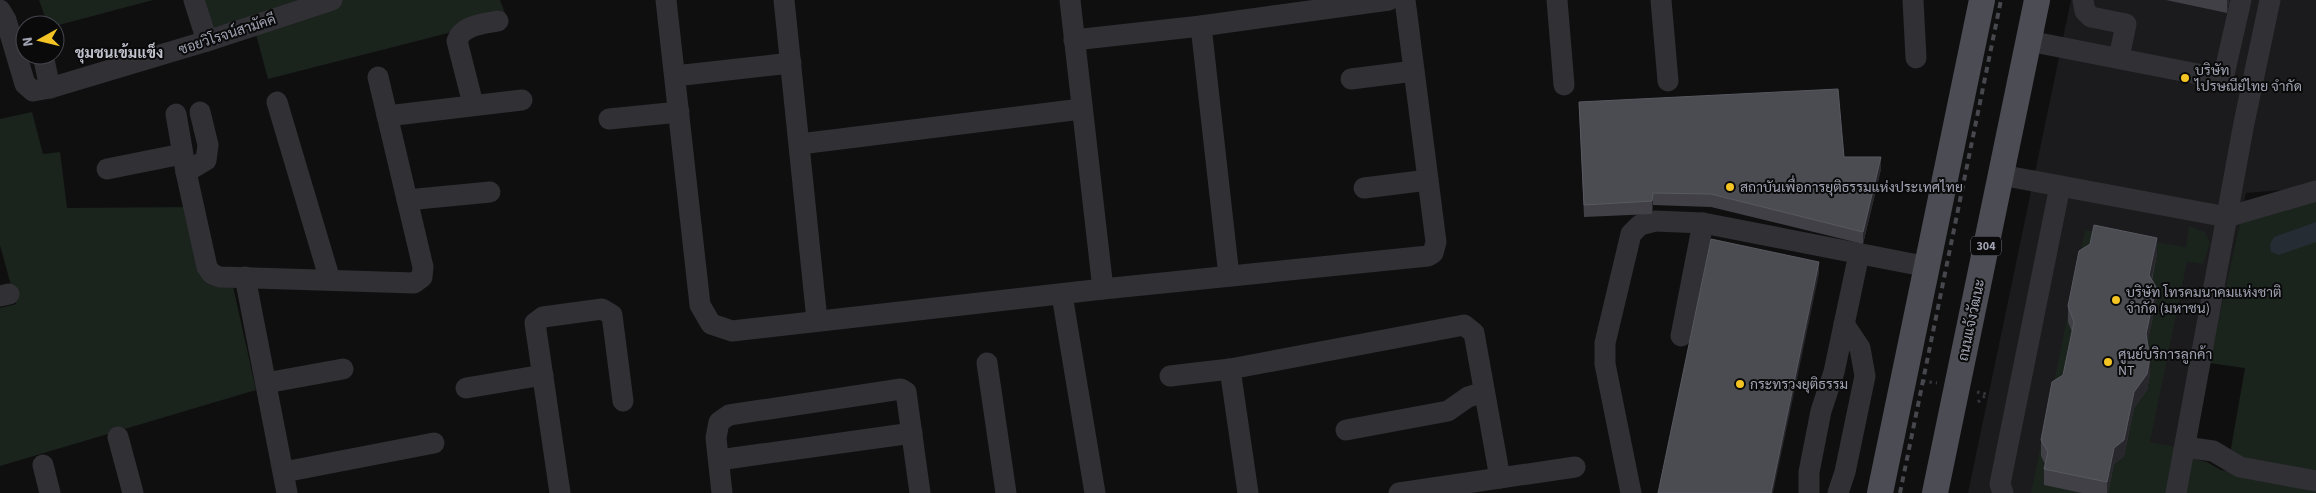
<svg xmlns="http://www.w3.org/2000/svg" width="2316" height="493" font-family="'Source Sans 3',Sarabun,sans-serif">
<rect width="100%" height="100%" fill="#0f0f10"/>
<polygon fill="#1b1b1d" points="2071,0 2316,0 2316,185 2305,188 2246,193 2182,493 1968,493"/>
<g fill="#1b231d">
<polygon points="39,0 153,0 55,26 48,25"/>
<polygon points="195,0 500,0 507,18 268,79 253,23 206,37"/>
<polygon points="32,112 43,154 60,152 67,208 193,207 205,281 232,282 256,390 0,466 0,308 16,304 0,245 0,119"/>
<polygon points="2316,200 2316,493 2182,493 2189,457 2207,462 2221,470 2227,471 2245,368 2209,363 2240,222"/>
<polygon points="2189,226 2205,232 2210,243 2203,264 2187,262 2150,442 2176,447 2166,493 2031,493 2085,230 2186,247"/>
</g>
<polygon fill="#262c34" points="2316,222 2316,242 2279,255 2271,252 2270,244 2274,237"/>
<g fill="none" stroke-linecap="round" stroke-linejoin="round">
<g stroke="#36373c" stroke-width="3" stroke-dasharray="2.5 4" stroke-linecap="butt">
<polyline points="1923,381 1937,383"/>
<polyline points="1977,392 1986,394"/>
<polyline points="1978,402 1986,395"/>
</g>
<g stroke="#303035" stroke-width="21">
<polyline points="194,0 207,41"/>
<polyline points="666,0 700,305 711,324 732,331 1103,289 1428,256 1433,253 1436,242 1405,0"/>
<polyline points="784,0 817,320"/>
<polyline points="1070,0 1103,289"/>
<polyline points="1557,0 1564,85"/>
<polyline points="1661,0 1668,81"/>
<polyline points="1913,0 1916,58"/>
<polyline points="2083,0 2085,11 2091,17 2126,24 2119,58"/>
<polyline points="0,10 6,20 25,84 33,91 50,88 207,41 332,0"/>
<polyline points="1201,26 1229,276"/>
<polyline points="1074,40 1201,26 1389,0"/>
<polyline points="2029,41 2223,79 2241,0"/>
<polyline points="43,55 50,88"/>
<polyline points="675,76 791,63"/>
<polyline points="1351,79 1414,71"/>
<polyline points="277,102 330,280"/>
<path d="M473 104 457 41C462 25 483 24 498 21"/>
<polyline points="176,114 186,172 207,267 212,274 220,277 414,283 422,277 423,267 378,77"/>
<polyline points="387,116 522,100"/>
<polyline points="609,119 679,112"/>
<polyline points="800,144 1081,109"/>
<polyline points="107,169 182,154"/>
<polyline points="186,172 206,160 208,145 200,112"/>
<polyline points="2001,175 2227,217 2316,191"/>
<polyline points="1364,188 1428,180"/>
<polyline points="407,200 490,192"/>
<polyline points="245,277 287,493"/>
<polyline points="1062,295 1095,493"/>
<polyline points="0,296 9,294"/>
<polyline points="1681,336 1703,223"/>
<polyline points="987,363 1006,493"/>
<polyline points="1230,369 1248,493"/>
<polyline points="1170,376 1230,369 1464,325 1474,333 1500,478"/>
<polyline points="266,383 343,369"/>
<polyline points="466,388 543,375"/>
<polyline points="1346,430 1448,411 1468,397 1484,392"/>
<polyline points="118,437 133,493"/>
<polyline points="2185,447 2213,451 2240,467 2316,481"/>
<polyline points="719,460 912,433"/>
<polyline points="43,465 50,493"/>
<polyline points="284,472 434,443"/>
<polyline points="560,493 535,323 543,317 602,309 612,315 623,401"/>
<polyline points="722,493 716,438 719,422 729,415 901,389 906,392 920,493"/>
<polyline points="1399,493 1575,467"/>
<polyline points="1631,493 1605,364 1605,343 1631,234 1640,225 1655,221 1703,223 1928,267"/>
<polyline points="1809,493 1809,472 1821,411 1834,372 1859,254"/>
<polyline points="1838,493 1845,472 1865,376 1860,348 1844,324"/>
<polyline points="2003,493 2000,484 2060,186"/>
<polyline points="2176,493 2244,123 2270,0"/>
</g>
<g stroke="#4c4d54" stroke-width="26">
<polyline points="1880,493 1982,0"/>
<polyline points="1935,493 2037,0"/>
</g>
<polyline stroke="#47484e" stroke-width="4" stroke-dasharray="6 5" stroke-linecap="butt" points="1900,493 2001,0"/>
</g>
<g fill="#404046">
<polygon points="2166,0 2229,0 2227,13"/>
<polygon points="1579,102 1844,157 1881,169 1863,244 1711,207 1653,205 1652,214 1584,217"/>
<polygon points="2157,254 2152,280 2156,303 2147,343 2150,374 2147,390 2134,408 2124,456 2114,464 2108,493 2082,493 2044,485 2044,469 2045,464 2041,456 2041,440 2063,375 2072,332 2068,322 2068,306"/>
</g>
<g fill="#28282c">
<polygon points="2227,0 2229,0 2227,13"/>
<polygon points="1881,157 1881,169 1863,244 1863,232"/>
<polygon points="1653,193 1653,205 1652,214 1652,201"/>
<polygon points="2157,238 2157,254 2149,291 2149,275"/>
<polygon points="1819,262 1819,274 1773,493 1771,493"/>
<polygon points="2156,287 2156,303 2146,350 2146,334"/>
<polygon points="2150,358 2150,374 2147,390 2134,408 2124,456 2114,464 2108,493 2107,493 2107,482 2114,448 2134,392"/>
</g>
<g fill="#4b4b52" stroke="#585961">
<polygon points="1838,89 1844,157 1881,157 1863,232 1711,194 1653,193 1652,201 1584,205 1579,102"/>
<polygon points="2094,225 2157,238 2149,275 2156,287 2146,334 2150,358 2147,374 2134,392 2124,440 2114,448 2107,482 2044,469 2048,452 2041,440 2052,382 2063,375 2074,322 2068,306 2079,251 2090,244"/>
<polygon points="1711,239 1819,262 1771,493 1658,493"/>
</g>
<g fill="#f4c424" stroke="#0a0a0b" stroke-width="2">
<circle cx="2185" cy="78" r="5"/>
<circle cx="1730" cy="187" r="5"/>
<circle cx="2116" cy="300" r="5"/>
<circle cx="2108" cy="362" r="5"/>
<circle cx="1740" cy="384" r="5"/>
</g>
<g text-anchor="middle" stroke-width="4" stroke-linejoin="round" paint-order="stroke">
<rect fill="#0a0a0b" stroke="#737580" stroke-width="1" x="1971" y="236.5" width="30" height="19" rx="4"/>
<g font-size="12" font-weight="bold" fill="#a0a3b2">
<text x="1986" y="250">304</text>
</g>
<g font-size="14" fill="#a0a3b2" stroke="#0a0a0b">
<text transform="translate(227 34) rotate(-18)" y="5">ซอยวิโรจน์สามัคคี</text>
<text transform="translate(1971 320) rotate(-78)" y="5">ถนนแจ้งวัฒนะ</text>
</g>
<g font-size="14" fill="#a0a3b2" stroke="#0a0a0b" text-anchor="start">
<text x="2195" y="75">บริษัท<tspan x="2195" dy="16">ไปรษณีย์ไทย จำกัด</tspan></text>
<text x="1740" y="192">สถาบันเพื่อการยุติธรรมแห่งประเทศไทย</text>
<text x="2126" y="297">บริษัท โทรคมนาคมแห่งชาติ<tspan x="2126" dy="16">จำกัด (มหาชน)</tspan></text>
<text x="2118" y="359">ศูนย์บริการลูกค้า<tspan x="2118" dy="16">NT</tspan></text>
<text x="1750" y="389">กระทรวงยุติธรรม</text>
</g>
<g font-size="15" font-weight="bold" fill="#c1c3ce" stroke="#0a0a0b">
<text x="119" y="58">ชุมชนเข้มแข็ง</text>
</g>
</g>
<g transform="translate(40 40) rotate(262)"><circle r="24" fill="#0a0a0b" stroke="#46474e"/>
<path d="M0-4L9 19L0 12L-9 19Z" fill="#f4c424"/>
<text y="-8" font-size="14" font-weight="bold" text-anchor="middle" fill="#a0a3b2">N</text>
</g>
</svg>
